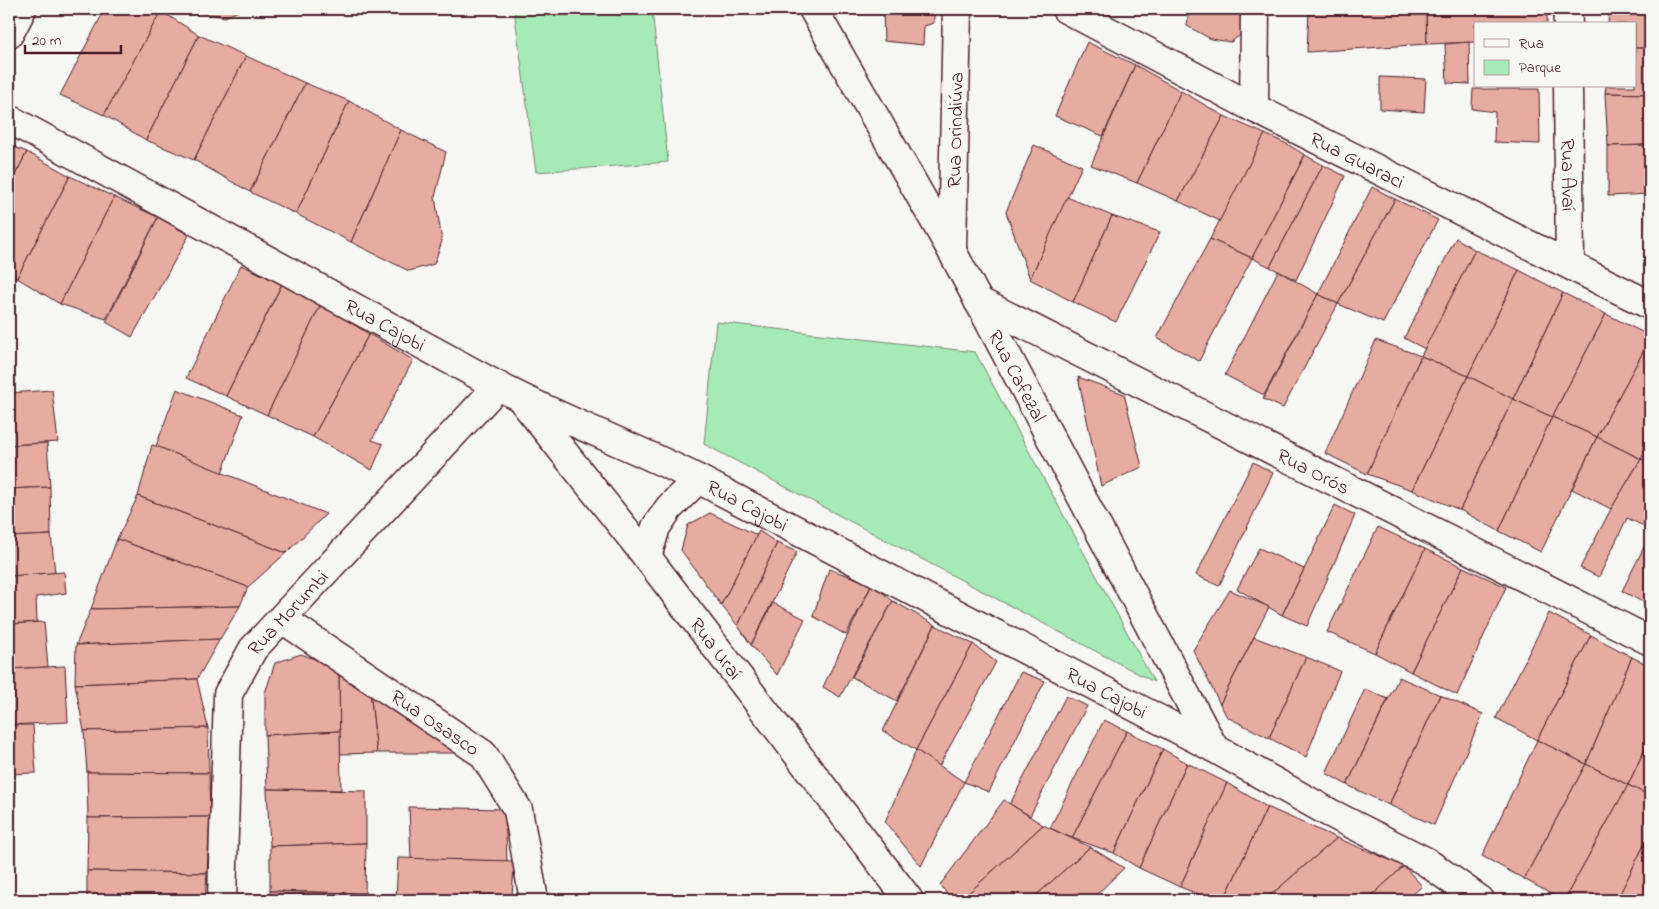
<svg xmlns="http://www.w3.org/2000/svg" width="1659" height="909" font-family="'Indie Flower',sans-serif">
<rect width="100%" height="100%" fill="#f6f6f2"/>
<filter id="ink" filterUnits="userSpaceOnUse"><feTurbulence type="fractalNoise" baseFrequency=".02" numOctaves="2"/><feDisplacementMap in="SourceGraphic" scale="10" xChannelSelector="R" yChannelSelector="G"/><feConvolveMatrix kernelMatrix="1 2 1 2 8 2 1 2 1" color-interpolation-filters="sRGB"/></filter>
<g filter="url(#ink)">
<g fill="#a6ebb7" stroke="#788571">
<polygon points="514,9 652,9 668,162 536,172"/>
<polygon points="716,322 975,352 1154,682 704,444"/>
</g>
<g fill="#e6aca1" stroke="#4a1f2b">
<polygon points="105,9 156,9 161,11 104,115 60,95"/>
<polygon points="190,9 243,9 225,17 193,11"/>
<polygon points="883,9 934,9 934,23 924,26 923,45 884,41"/>
<polygon points="1189,9 1242,9 1244,32 1231,42 1211,39 1187,26"/>
<polygon points="1309,9 1426,9 1427,44 1307,52"/>
<polygon points="1426,9 1547,9 1547,24 1475,24 1475,42 1427,44"/>
<polygon points="1609,9 1650,9 1650,48 1635,48 1635,24 1608,24"/>
<polygon points="161,11 199,35 146,140 104,115"/>
<polygon points="199,35 246,56 194,160 146,140"/>
<polygon points="1087,42 1135,65 1103,136 1055,116"/>
<polygon points="1469,42 1470,84 1447,83 1445,44"/>
<polygon points="1635,48 1650,48 1650,94 1605,93 1606,86 1635,86"/>
<polygon points="246,56 305,83 250,192 194,160"/>
<polygon points="1135,65 1181,91 1137,183 1091,165"/>
<polygon points="1380,77 1426,79 1424,112 1380,109"/>
<polygon points="305,83 349,101 296,214 250,192"/>
<polygon points="1473,89 1539,89 1540,144 1494,142 1495,112 1472,109"/>
<polygon points="1181,91 1224,116 1178,201 1137,183"/>
<polygon points="1605,93 1650,94 1650,145 1608,146"/>
<polygon points="349,101 401,130 351,242 296,214"/>
<polygon points="1224,116 1265,134 1220,221 1178,201"/>
<polygon points="401,130 446,152 435,197 442,241 434,264 409,271 351,242"/>
<polygon points="1265,134 1287,144 1305,155 1252,258 1210,239"/>
<polygon points="9,145 27,152 9,187"/>
<polygon points="1034,145 1082,166 1030,279 1006,212"/>
<polygon points="1650,145 1650,194 1608,196 1608,146"/>
<polygon points="27,152 70,176 17,278 9,274 9,187"/>
<polygon points="1305,155 1323,165 1270,267 1252,258"/>
<polygon points="1323,165 1345,176 1296,280 1270,267"/>
<polygon points="70,176 114,197 60,304 17,278"/>
<polygon points="1372,187 1395,199 1338,304 1318,294"/>
<polygon points="1650,194 1650,256 1648,255 1646,195"/>
<polygon points="114,197 158,217 106,319 60,304"/>
<polygon points="1067,197 1112,216 1073,302 1030,279"/>
<polygon points="1395,199 1438,220 1383,323 1338,304"/>
<polygon points="1112,216 1160,232 1116,322 1073,302"/>
<polygon points="158,217 189,235 132,337 106,322"/>
<polygon points="1456,238 1475,250 1425,349 1404,338"/>
<polygon points="1210,239 1252,258 1199,361 1157,338"/>
<polygon points="1475,250 1519,270 1468,376 1421,356"/>
<polygon points="241,265 282,284 226,396 186,378"/>
<polygon points="1519,270 1563,293 1513,399 1468,376"/>
<polygon points="1278,271 1318,294 1264,395 1225,375"/>
<polygon points="282,284 321,304 267,415 226,396"/>
<polygon points="1563,293 1606,314 1552,417 1513,399"/>
<polygon points="1318,294 1338,304 1283,408 1263,399"/>
<polygon points="321,304 369,334 313,437 267,415"/>
<polygon points="1606,314 1650,336 1650,339 1597,437 1552,417"/>
<polygon points="369,334 413,360 372,440 383,444 372,470 313,437"/>
<polygon points="1650,339 1650,440 1641,459 1597,437"/>
<polygon points="1376,340 1421,356 1367,474 1325,453"/>
<polygon points="1421,356 1468,376 1412,490 1367,474"/>
<polygon points="1468,376 1513,399 1460,510 1412,490"/>
<polygon points="1078,377 1124,394 1142,467 1101,486"/>
<polygon points="177,389 243,415 222,473 156,446"/>
<polygon points="52,390 58,442 9,445 9,393"/>
<polygon points="1513,399 1552,417 1499,531 1460,510"/>
<polygon points="1552,417 1597,437 1541,552 1499,531"/>
<polygon points="1597,437 1641,459 1611,509 1572,489"/>
<polygon points="1650,440 1650,463 1641,459"/>
<polygon points="47,443 50,487 9,489 9,445"/>
<polygon points="152,445 156,446 326,514 286,553 138,496"/>
<polygon points="1641,459 1650,463 1650,529 1627,518 1599,577 1580,568 1611,509"/>
<polygon points="1253,462 1273,473 1219,586 1196,575"/>
<polygon points="50,487 51,535 9,537 9,489"/>
<polygon points="138,496 286,553 248,587 117,539"/>
<polygon points="1335,505 1355,515 1307,626 1282,615"/>
<polygon points="710,513 757,535 721,605 681,550 688,525"/>
<polygon points="1378,527 1425,549 1375,653 1327,632"/>
<polygon points="759,531 777,543 738,626 721,605"/>
<polygon points="51,535 55,573 9,576 9,537"/>
<polygon points="1650,535 1650,606 1622,591"/>
<polygon points="117,539 248,587 240,606 91,609"/>
<polygon points="777,543 797,552 751,645 738,626"/>
<polygon points="1259,548 1304,569 1282,615 1237,589"/>
<polygon points="1425,549 1463,567 1411,672 1375,653"/>
<polygon points="1463,567 1506,587 1457,695 1411,672"/>
<polygon points="829,569 872,584 846,635 813,616"/>
<polygon points="64,572 66,593 36,597 37,622 9,624 9,576"/>
<polygon points="872,584 893,601 840,697 823,687"/>
<polygon points="1230,590 1269,607 1220,704 1193,650"/>
<polygon points="893,601 935,625 897,701 852,677"/>
<polygon points="773,603 805,619 777,675 751,645"/>
<polygon points="240,606 220,639 76,645 91,609"/>
<polygon points="1549,613 1591,635 1537,740 1496,718"/>
<polygon points="44,622 48,667 9,669 9,624"/>
<polygon points="935,625 973,644 916,750 883,731"/>
<polygon points="1591,635 1632,657 1586,764 1537,740"/>
<polygon points="1254,637 1306,657 1269,738 1227,717 1220,704"/>
<polygon points="220,639 197,679 75,684 76,645"/>
<polygon points="973,644 996,662 939,766 916,750"/>
<polygon points="301,654 339,668 340,731 265,735 265,693 275,663"/>
<polygon points="1306,657 1340,671 1306,757 1269,738"/>
<polygon points="1632,657 1650,666 1650,738 1628,785 1586,764"/>
<polygon points="65,666 68,722 9,725 9,669"/>
<polygon points="339,668 370,689 377,753 340,754"/>
<polygon points="1021,672 1045,681 989,792 964,782"/>
<polygon points="1399,677 1440,695 1389,805 1347,785"/>
<polygon points="197,679 208,728 84,731 75,684"/>
<polygon points="370,689 456,753 377,753"/>
<polygon points="1365,689 1388,699 1347,785 1326,773"/>
<polygon points="1440,695 1483,714 1434,825 1389,805"/>
<polygon points="1066,696 1087,706 1030,816 1010,804"/>
<polygon points="1104,720 1127,731 1072,838 1050,828"/>
<polygon points="9,725 33,725 36,773 9,774"/>
<polygon points="208,728 209,773 87,772 84,731"/>
<polygon points="340,731 341,790 267,789 265,735"/>
<polygon points="1127,731 1163,749 1114,853 1072,838"/>
<polygon points="1650,738 1650,796 1628,785"/>
<polygon points="1537,740 1586,764 1524,879 1482,856"/>
<polygon points="1163,749 1187,763 1139,868 1114,853"/>
<polygon points="916,750 964,782 921,866 885,822"/>
<polygon points="1187,763 1227,783 1180,887 1139,868"/>
<polygon points="1586,764 1628,785 1564,900 1562,900 1524,879"/>
<polygon points="87,772 209,773 210,817 88,818"/>
<polygon points="1227,783 1267,807 1224,900 1213,900 1180,887"/>
<polygon points="1628,785 1650,796 1650,833 1617,900 1564,900"/>
<polygon points="267,789 366,791 366,843 270,846"/>
<polygon points="1004,800 1043,825 961,900 952,900 940,885"/>
<polygon points="409,807 505,809 507,861 411,859"/>
<polygon points="1267,807 1337,838 1265,900 1224,900"/>
<polygon points="210,817 207,873 87,871 88,818"/>
<polygon points="1043,825 1090,847 1031,900 961,900"/>
<polygon points="1650,833 1650,900 1617,900"/>
<polygon points="1337,838 1404,866 1367,900 1265,900"/>
<polygon points="366,843 365,893 270,891 270,846"/>
<polygon points="1090,847 1124,868 1091,900 1031,900"/>
<polygon points="398,858 514,861 512,900 396,899"/>
<polygon points="1404,866 1422,886 1407,900 1367,900"/>
<polygon points="87,871 207,873 205,900 87,900"/>
<polygon points="270,891 396,895 396,900 270,900"/>
</g>
<g fill="none" stroke-linecap="round" stroke-linejoin="round">
<g stroke="#4a1f2b" stroke-width="31">
<g id="street">
<path id="s1" d="M813 9 952 251 1214 748"/>
<path id="s2" d="M1066 9 1254 108 1650 305"/>
<polyline points="1567,9 1568,24"/>
<polyline points="9,34 22,9"/>
<path id="s3" d="M1568 86 1570 264"/>
<polyline points="1254,108 1255,9"/>
<path id="s4" d="M9 119 498 386C563 420 632 446 698 479L1214 748 1330 813 1425 861 1480 900"/>
<path id="s5" d="M952 251 957 9"/>
<path id="s6" d="M978 301 1650 641"/>
<path id="s7" d="M523 401 647 557 909 900"/>
<polyline points="647,557 656,527 669,508 698,479"/>
<path id="s8" d="M282 619 483 754 518 810 534 900"/>
<path id="s9" d="M222 900 228 694 253 649 498 386"/>
</g>
</g>
<use href="#street" stroke="#f6f6f2" stroke-width="28"/>
</g>
</g>
<g text-anchor="middle" stroke-width="4.5" stroke-linejoin="round" paint-order="stroke">
<g font-size="20" fill="#4a1f2b" stroke="#f6f6f2">
<text dy="7" stroke="none"><textPath href="#s5" startOffset="121">Rua Orindiúva</textPath></text>
<text dy="7" stroke="none"><textPath href="#s2" startOffset="328">Rua Guaraci</textPath></text>
<text dy="7" stroke="none"><textPath href="#s3" startOffset="89">Rua Avaí</textPath></text>
<text dy="7" stroke="none"><textPath href="#s4" startOffset="429">Rua Cajobi</textPath></text>
<text dy="7" stroke="none"><textPath href="#s1" startOffset="420">Rua Cafezal</textPath></text>
<text dy="7" stroke="none"><textPath href="#s6" startOffset="376">Rua Orós</textPath></text>
<text dy="7" stroke="none"><textPath href="#s4" startOffset="834">Rua Cajobi</textPath></text>
<text dy="7" stroke="none"><textPath href="#s9" startOffset="308">Rua Morumbi</textPath></text>
<text dy="7" stroke="none"><textPath href="#s7" startOffset="314">Rua Uraí</textPath></text>
<text dy="7" stroke="none"><textPath href="#s4" startOffset="1239">Rua Cajobi</textPath></text>
<text dy="7" stroke="none"><textPath href="#s8" startOffset="185">Rua Osasco</textPath></text>
</g>
</g>
<rect width="1659" height="909" fill="none" stroke="#f6f6f2" stroke-width="30"/>
<rect x="15" y="15" width="1629" height="879" fill="none" stroke="#4a1f2b" stroke-width="2" filter="url(#ink)"/>
<rect x="1474" y="22" width="162" height="65" fill="#f6f6f2" stroke="#b1a0a2"/>
<rect x="1484" y="39" width="25" height="8" fill="#f6f6f2" stroke="#b1a0a2"/>
<text x="1519" y="48" font-size="15" fill="#4a1f2b">Rua</text>
<rect x="1484" y="60" width="25" height="15" fill="#a6ebb7" stroke="#b1a0a2"/>
<text x="1519" y="72" font-size="15" fill="#4a1f2b">Parque</text>
<path d="M25 45v8h96v-8" fill="none" stroke="#4a1f2b" stroke-width="2.5"/>
<text x="32" y="45" font-size="15" fill="#4a1f2b" stroke="#f6f6f2" stroke-width="4" paint-order="stroke">20 m</text>
</svg>
